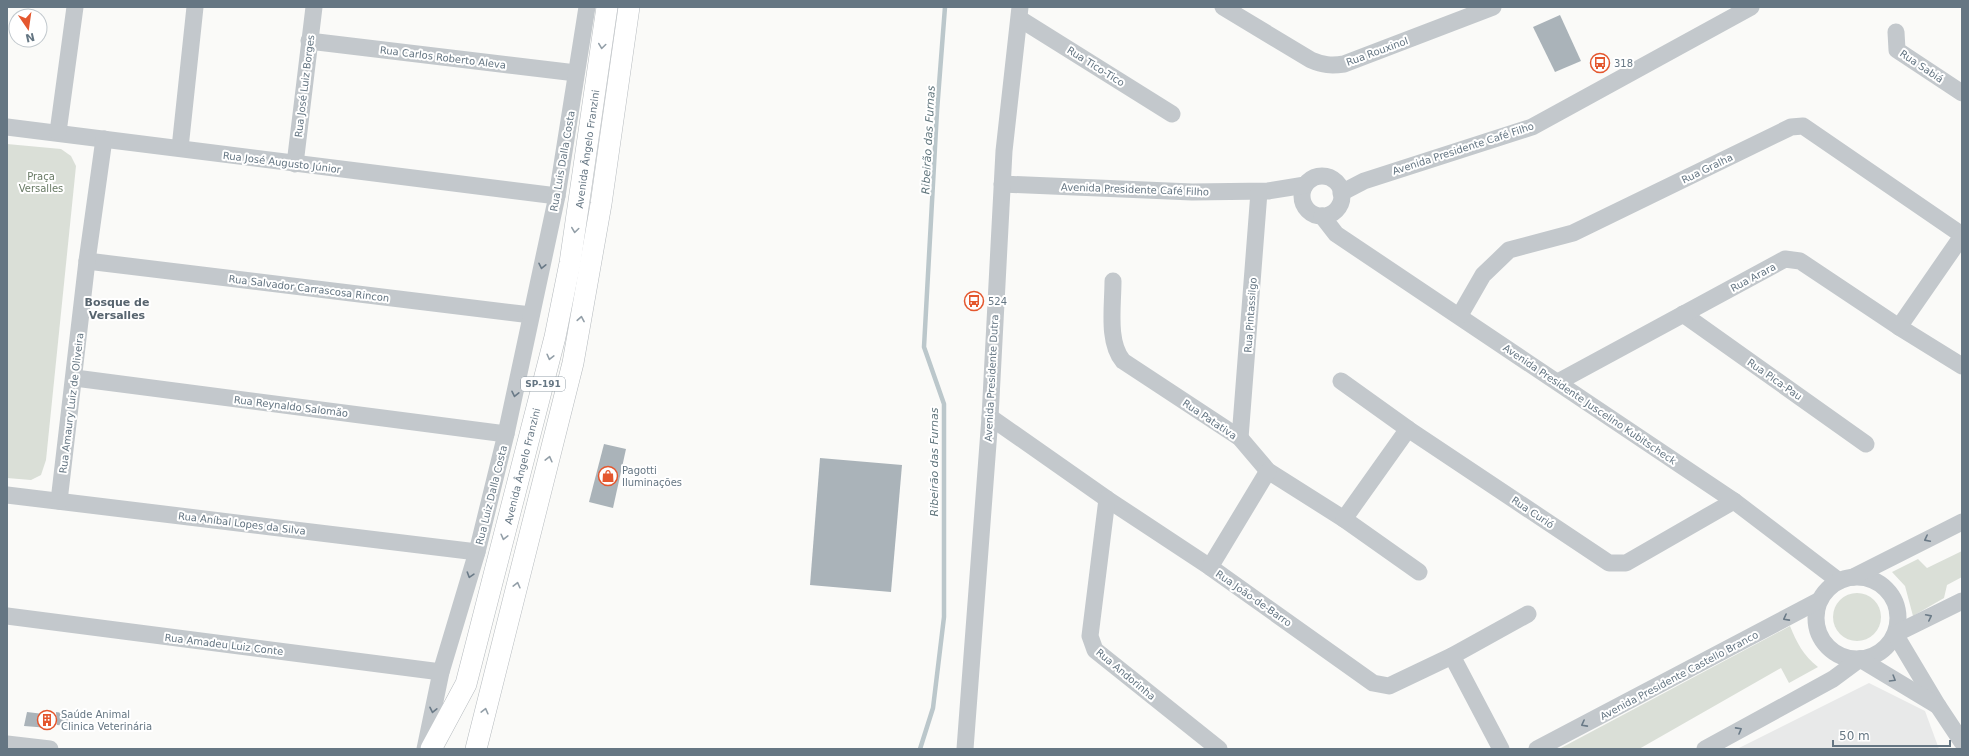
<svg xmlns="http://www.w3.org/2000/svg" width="1969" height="756" font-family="'DejaVu Sans',sans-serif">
<rect width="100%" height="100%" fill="#fafaf8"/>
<polygon fill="#e8e9e9" points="1869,683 1925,711 1939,749 1737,749"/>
<g fill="#dadfd7">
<polygon points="7,144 61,149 71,156 76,166 46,460 41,475 31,480 7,478"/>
<polygon points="1962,551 1962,577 1947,585 1944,598 1913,616 1905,586 1892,572 1918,559 1927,568"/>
<circle cx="1857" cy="617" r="24"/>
<path d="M1790 626C1797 643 1803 655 1818 667L1789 683 1781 668 1639 749H1559Z"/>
</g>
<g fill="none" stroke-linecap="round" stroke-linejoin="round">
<polyline stroke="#bbc7cb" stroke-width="4.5" points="920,749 933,708 944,617 944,404 924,347 937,111 945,7"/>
</g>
<g fill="#aab3b9">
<polygon points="1560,15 1581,61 1555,72 1533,27"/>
<polygon points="604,444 626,449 613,508 589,502"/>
<polygon points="820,458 902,465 891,592 810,585"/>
<polygon points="27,712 52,715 49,728 24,726"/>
<polygon points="56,712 69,714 68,726 57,725"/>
</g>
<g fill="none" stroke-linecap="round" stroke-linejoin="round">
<g stroke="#b5babe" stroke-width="22">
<g id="major">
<polyline points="431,749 466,684 555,337 570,263 607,7"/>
<polyline points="476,749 573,363 601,204 629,7"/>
</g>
</g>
<g stroke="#c3c8cc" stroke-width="17">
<path d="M1223 7 1311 60C1323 65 1331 66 1344 64L1493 7"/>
<polyline points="1020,19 1172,114"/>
<polyline points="1896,32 1897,50 1962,93"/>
<polyline points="309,41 576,73"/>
<polyline points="7,127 557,196"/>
<polyline points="58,132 75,7"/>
<polyline points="180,148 195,7"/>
<polyline points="295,164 314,7"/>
<circle cx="1322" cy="196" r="20"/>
<polyline points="1002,184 1192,192 1268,191 1305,185"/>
<polyline points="1341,193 1364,181 1532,127 1751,7"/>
<polyline points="1322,216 1336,234 1734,501 1839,581"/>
<polyline points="87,261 531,315"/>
<path d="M1113 281C1113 306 1107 342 1123 361L1240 438 1268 471 1344 519 1419 572"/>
<polyline points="1683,314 1866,444"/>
<polyline points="1460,315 1483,275 1509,250 1573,233 1791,127 1803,126 1962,235"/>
<polyline points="1899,327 1962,236"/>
<polyline points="75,378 506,434"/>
<polyline points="1341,381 1408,429 1609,563 1626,563 1734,501"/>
<polyline points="1558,382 1785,259 1800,261 1899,327 1962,366"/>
<polyline points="990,417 1107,499 1210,567 1373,683 1389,686 1452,656 1528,614"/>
<polyline points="1240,438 1259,192"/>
<polyline points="7,495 477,552"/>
<polyline points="1107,499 1090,636 1095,650 1219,749"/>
<polyline points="59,501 87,261 104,139"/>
<polyline points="1344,519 1408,429"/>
<polyline points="1210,567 1268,471"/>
<circle cx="1857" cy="618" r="41"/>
<polyline points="1853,577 1962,522"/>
<polyline points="1962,601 1895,634 1938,706 1962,742"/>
<polyline points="7,616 441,672"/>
<polyline points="1452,656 1501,749"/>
<polyline points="7,744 50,749"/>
<polyline points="425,749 441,672 477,552 506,434 557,196 587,7"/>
<polyline points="965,749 990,417 1004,151 1020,7"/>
<polyline points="1537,749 1820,600"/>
<polyline points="1705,749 1833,679 1860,659 1938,706"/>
</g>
<use href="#major" stroke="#fff" stroke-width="21"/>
</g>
<defs><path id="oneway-chevron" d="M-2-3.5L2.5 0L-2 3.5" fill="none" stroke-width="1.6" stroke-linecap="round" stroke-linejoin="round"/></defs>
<g stroke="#939fa8">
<use href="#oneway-chevron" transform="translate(602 46) rotate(98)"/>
<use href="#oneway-chevron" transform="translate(575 230) rotate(98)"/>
<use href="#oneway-chevron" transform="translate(581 319) rotate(-80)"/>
<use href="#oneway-chevron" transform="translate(550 357) rotate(104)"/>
<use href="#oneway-chevron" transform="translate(549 459) rotate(-76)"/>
<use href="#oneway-chevron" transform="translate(504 537) rotate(104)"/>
<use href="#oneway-chevron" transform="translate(517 585) rotate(-76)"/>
<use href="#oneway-chevron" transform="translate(485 711) rotate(-76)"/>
</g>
<g stroke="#6a7a87">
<use href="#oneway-chevron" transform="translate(542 266) rotate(102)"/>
<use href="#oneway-chevron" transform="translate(515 394) rotate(102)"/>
<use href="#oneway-chevron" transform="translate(1927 539) rotate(153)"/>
<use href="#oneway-chevron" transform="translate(470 575) rotate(107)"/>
<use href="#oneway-chevron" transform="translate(1929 617) rotate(-27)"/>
<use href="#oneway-chevron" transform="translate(1786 618) rotate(152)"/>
<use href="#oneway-chevron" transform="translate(1893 679) rotate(31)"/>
<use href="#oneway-chevron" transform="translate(433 710) rotate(102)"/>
<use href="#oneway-chevron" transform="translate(1584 724) rotate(152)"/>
<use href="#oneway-chevron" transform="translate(1739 730) rotate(-29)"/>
</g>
<defs>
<g id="bus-ring" transform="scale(1)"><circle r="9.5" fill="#fff" stroke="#e4572e" stroke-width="1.5"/><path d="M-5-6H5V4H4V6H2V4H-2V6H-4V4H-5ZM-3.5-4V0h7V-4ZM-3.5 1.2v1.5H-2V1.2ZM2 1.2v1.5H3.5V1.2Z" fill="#e4572e"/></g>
<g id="shop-ring" transform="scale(1)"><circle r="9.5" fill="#fff" stroke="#e4572e" stroke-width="1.5"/><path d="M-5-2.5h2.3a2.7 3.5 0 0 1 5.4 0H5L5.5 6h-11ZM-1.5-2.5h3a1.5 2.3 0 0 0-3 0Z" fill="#e4572e"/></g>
<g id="building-ring" transform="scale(1)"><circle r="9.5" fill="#fff" stroke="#e4572e" stroke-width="1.5"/><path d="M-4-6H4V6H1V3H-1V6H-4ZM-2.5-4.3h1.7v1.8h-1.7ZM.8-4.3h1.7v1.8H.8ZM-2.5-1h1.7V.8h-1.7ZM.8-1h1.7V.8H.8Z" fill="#e4572e"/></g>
</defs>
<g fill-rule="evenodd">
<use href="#bus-ring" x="1600" y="63"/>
<use href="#bus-ring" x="974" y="301"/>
<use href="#shop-ring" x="608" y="476"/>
<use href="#building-ring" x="47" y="720"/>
</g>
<g text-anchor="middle" stroke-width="4" stroke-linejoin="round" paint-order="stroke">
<rect fill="#fff" stroke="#939fa8" stroke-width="1" x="521" y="377" width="44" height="14" rx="3"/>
<g font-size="9" font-weight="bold" fill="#657683">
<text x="543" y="387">SP-191</text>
</g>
<g font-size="10" fill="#657683" stroke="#fff">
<text transform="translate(1377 51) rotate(-20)" y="4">Rua Rouxinol</text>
<text transform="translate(443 57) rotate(7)" y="4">Rua Carlos Roberto Aleva</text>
<text transform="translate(1096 66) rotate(32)" y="4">Rua Tico-Tico</text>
<text transform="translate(1922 66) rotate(34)" y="4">Rua Sabiá</text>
<text transform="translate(304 86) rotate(-83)" y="4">Rua José Luiz Borges</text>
<text transform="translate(1463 148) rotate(-18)" y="4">Avenida Presidente Café Filho</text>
<text transform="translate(587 149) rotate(-82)" y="4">Avenida Ângelo Franzini</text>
<text transform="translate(562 161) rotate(-80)" y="4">Rua Luis Dalla Costa</text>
<text transform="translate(282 162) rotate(7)" y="4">Rua José Augusto Júnior</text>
<text transform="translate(1707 168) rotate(-26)" y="4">Rua Gralha</text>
<text transform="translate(1135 189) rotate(2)" y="4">Avenida Presidente Café Filho</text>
<text transform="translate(1753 277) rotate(-28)" y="4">Rua Arara</text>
<text transform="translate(309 288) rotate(7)" y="4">Rua Salvador Carrascosa Rincon</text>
<text transform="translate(1250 315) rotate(-86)" y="4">Rua Pintassilgo</text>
<text transform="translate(991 378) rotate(-87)" y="4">Avenida Presidente Dutra</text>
<text transform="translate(1775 379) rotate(35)" y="4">Rua Pica-Pau</text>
<text transform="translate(71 403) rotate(-83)" y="4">Rua Amaury Luiz de Oliveira</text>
<text transform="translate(1590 404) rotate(34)" y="4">Avenida Presidente Juscelino Kubitscheck</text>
<text transform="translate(291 406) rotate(7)" y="4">Rua Reynaldo Salomão</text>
<text transform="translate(1210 419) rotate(34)" y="4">Rua Patativa</text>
<text transform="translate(522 466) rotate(-76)" y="4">Avenida Ângelo Franzini</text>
<text transform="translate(491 495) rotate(-76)" y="4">Rua Luiz Dalla Costa</text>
<text transform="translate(1533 512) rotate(34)" y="4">Rua Curió</text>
<text transform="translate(242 523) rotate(7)" y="4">Rua Aníbal Lopes da Silva</text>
<text transform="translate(1254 598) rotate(35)" y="4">Rua João-de-Barro</text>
<text transform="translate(224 644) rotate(7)" y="4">Rua Amadeu Luiz Conte</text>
<text transform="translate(1126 674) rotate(40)" y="4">Rua Andorinha</text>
<text transform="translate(1679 675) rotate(-28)" y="4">Avenida Presidente Castello Branco</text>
</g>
<g font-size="10" fill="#657683" stroke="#fff" text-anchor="start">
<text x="1614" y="67">318</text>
<text x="988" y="305">524</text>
<text x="622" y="474">Pagotti<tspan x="622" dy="12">Iluminações</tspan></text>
<text x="61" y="718">Saúde Animal<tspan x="61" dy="12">Clinica Veterinária</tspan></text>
</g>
<g font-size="10" fill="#687a64" stroke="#fff">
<text x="41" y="180">Praça<tspan x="41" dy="12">Versalles</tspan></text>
</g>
<g font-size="11" font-style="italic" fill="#60757c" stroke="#fff">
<text transform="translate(928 140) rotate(-87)" y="4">Ribeirão das Furnas</text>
<text transform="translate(934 462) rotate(-90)" y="4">Ribeirão das Furnas</text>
</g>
<g font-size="11" font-weight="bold" fill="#57646e" stroke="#fff">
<text x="117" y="306">Bosque de<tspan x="117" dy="13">Versalles</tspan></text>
</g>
</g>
<rect width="1969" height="756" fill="none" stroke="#657683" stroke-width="16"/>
<g transform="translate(28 28) rotate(167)"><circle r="19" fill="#ffffff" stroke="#c1c8cd"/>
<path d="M0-3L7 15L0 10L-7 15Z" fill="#e4572e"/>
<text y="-6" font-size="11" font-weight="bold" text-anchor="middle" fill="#657683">N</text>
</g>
<path d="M1833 740v6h117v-6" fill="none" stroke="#657683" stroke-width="2"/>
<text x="1839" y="740" font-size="12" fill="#657683" stroke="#ffffff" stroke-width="3" paint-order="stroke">50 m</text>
</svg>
